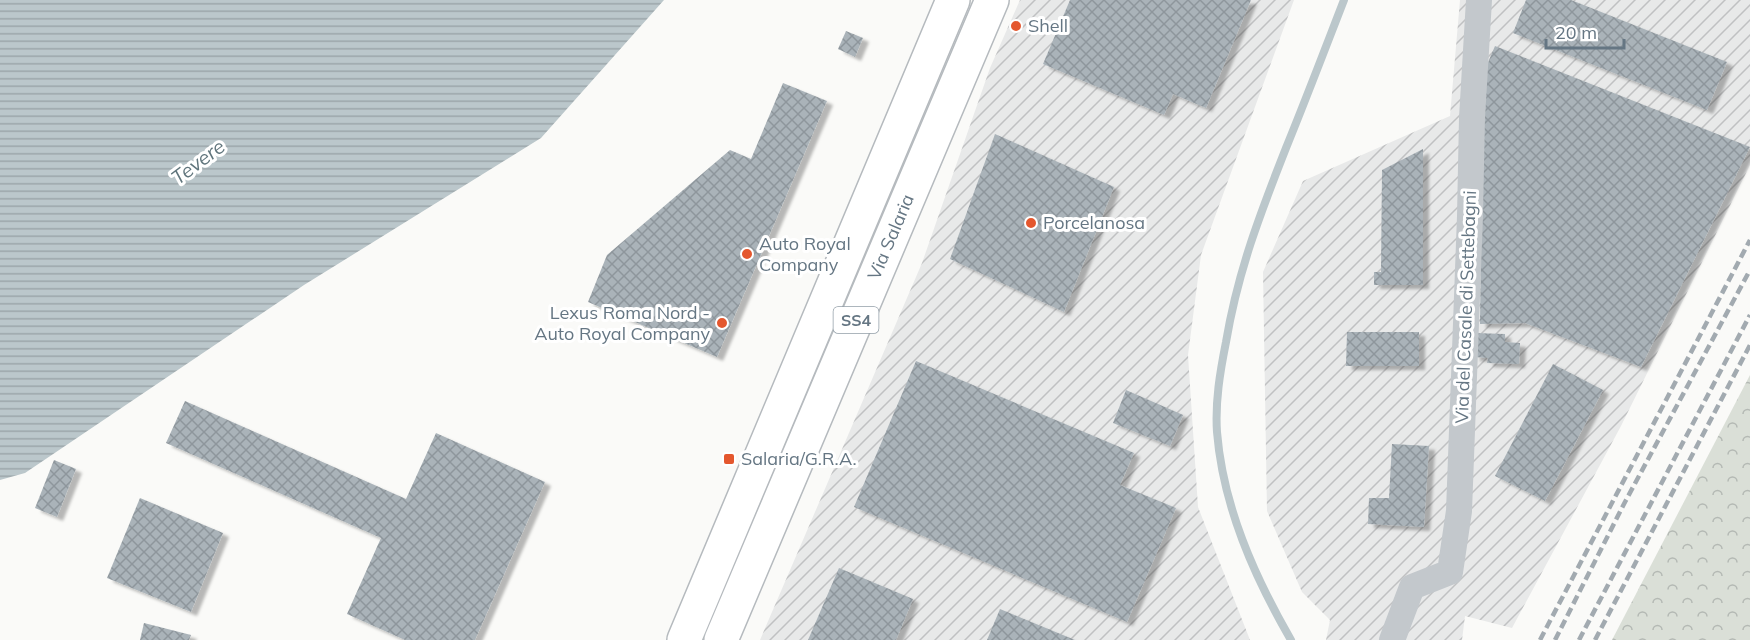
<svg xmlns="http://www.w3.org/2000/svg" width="1750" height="640" font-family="Mulish,sans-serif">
<defs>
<pattern id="industrial-furrows" width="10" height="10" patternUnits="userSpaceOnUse" patternTransform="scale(1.5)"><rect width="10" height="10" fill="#e8e9e9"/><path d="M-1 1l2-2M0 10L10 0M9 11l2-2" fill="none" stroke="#c0c1c2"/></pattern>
<pattern id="forest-crowns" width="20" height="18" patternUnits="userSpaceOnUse" patternTransform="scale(1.5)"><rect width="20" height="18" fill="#dadfd7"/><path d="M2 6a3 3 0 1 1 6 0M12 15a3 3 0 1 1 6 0" fill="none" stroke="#b4b9b4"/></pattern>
<pattern id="water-rules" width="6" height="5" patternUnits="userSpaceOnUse" patternTransform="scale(1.5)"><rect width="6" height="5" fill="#bbc7cb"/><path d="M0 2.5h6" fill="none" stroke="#9ca6aa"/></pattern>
<pattern id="building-cross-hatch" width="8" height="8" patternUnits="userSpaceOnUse" patternTransform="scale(1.5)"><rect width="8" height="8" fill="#aab3b9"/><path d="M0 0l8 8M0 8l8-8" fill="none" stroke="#8e969c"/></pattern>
<filter id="shadow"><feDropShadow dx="6" dy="4" stdDeviation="1.5" flood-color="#0004"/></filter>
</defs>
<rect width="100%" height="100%" fill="#fafaf8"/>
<g fill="url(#industrial-furrows)">
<polygon points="1020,0 1294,0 1201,255 1188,355 1198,507 1250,640 760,640 922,263 990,68"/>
<polygon points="1460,0 1750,0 1750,165 1621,426 1512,628 1465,616 1462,640 1326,640 1330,620 1302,592 1267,511 1263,272 1303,181 1450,116"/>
</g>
<polygon fill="url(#forest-crowns)" points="1750,375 1750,640 1612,640"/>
<polygon fill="url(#water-rules)" points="0,0 664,0 541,138 304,285 25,473 0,480"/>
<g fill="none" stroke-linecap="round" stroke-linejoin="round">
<path stroke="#bbc7cb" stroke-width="8" d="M1291 640C1254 576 1223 506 1217 432 1215 402 1220 372 1226 342 1238 271 1260 214 1286 148 1306 99 1325 49 1344 0"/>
</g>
<g fill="url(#building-cross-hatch)" filter="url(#shadow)">
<polygon points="1070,0 1251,0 1206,108 1173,94 1164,115 1043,64"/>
<polygon points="1526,0 1571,0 1727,62 1707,110 1513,33"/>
<polygon points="846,31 863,38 855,57 838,49"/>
<polygon points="1495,46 1750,147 1641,367 1525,323 1480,324 1483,74"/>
<polygon points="783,83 827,101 717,357 588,302 607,255 730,150 751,159"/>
<polygon points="995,134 1114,187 1064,312 950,259"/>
<polygon points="1423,149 1423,285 1374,285 1374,272 1381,272 1382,170"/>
<polygon points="1347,332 1419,332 1419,366 1346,366"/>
<polygon points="1475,333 1505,334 1505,342 1520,343 1519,364 1487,363 1488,358 1474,357"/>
<polygon points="916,361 1134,453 1120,485 1176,508 1127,622 854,507"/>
<polygon points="1553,364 1603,390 1545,501 1495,476"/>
<polygon points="1126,390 1183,415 1170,446 1113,423"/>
<polygon points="185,401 406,499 436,433 545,482 475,640 405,640 347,614 381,538 166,443"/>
<polygon points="1392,444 1429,446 1424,527 1368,524 1369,498 1389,498"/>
<polygon points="54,460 76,469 57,517 35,508"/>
<polygon points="140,498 223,533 191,612 107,578"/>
<polygon points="839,568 913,599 896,640 808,640"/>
<polygon points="1000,609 1075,640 987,640"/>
<polygon points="144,623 191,635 189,640 140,640"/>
</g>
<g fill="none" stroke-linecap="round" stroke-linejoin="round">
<g stroke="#b5babe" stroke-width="36">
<g id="primary">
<polyline points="684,640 953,0"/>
<polyline points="721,640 992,0"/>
</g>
</g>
<polyline stroke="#c3c8cc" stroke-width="26" points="1392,640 1412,587 1450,572 1459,511 1470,216 1472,118 1479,0"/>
<use href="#primary" stroke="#fff" stroke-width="33"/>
<g stroke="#a2aab0" stroke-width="4.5" stroke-dasharray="9 4.5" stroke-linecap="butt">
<polyline points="1540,640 1750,240"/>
<polyline points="1555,640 1625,502 1750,270"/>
<polyline points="1579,640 1750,315"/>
<polyline points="1595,640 1750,345"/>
</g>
</g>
<g fill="#e4572e" stroke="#fff" stroke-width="2">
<circle cx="1016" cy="26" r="6"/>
<circle cx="1031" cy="223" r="6"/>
<circle cx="747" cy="254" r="6"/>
<circle cx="722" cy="323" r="6"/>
<rect x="723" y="453" width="12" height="12" rx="3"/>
</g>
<g text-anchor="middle" stroke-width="6" stroke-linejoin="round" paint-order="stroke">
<rect fill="#fff" stroke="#939fa8" stroke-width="1.5" x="833.5" y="307" width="45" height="26" rx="4.5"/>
<g font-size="16" font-weight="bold" fill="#657683">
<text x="856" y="326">SS4</text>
</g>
<g font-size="18" fill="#657683" stroke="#fff" text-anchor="start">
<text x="1028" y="32">Shell</text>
<text x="1043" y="229">Porcelanosa</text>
<text x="759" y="250">Auto Royal<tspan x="759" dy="21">Company</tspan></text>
<text x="710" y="319" text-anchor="end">Lexus Roma Nord -<tspan x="710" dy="21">Auto Royal Company</tspan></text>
<text x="741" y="465">Salaria/G.R.A.</text>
</g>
<g font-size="18" fill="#657683" stroke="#fff">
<text transform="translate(891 237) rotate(-67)" y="6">Via Salaria</text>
<text transform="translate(1466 307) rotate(-88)" y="6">Via del Casale di Settebagni</text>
</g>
<g font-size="20" font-style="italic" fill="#60757c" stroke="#fff">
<text transform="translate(198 162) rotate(-37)" y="7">Tevere</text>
</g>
</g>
<path d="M1546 39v9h78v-9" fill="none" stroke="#657683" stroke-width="3"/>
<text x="1555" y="39" font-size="18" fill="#657683" stroke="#ffffff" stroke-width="4.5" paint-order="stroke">20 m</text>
</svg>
